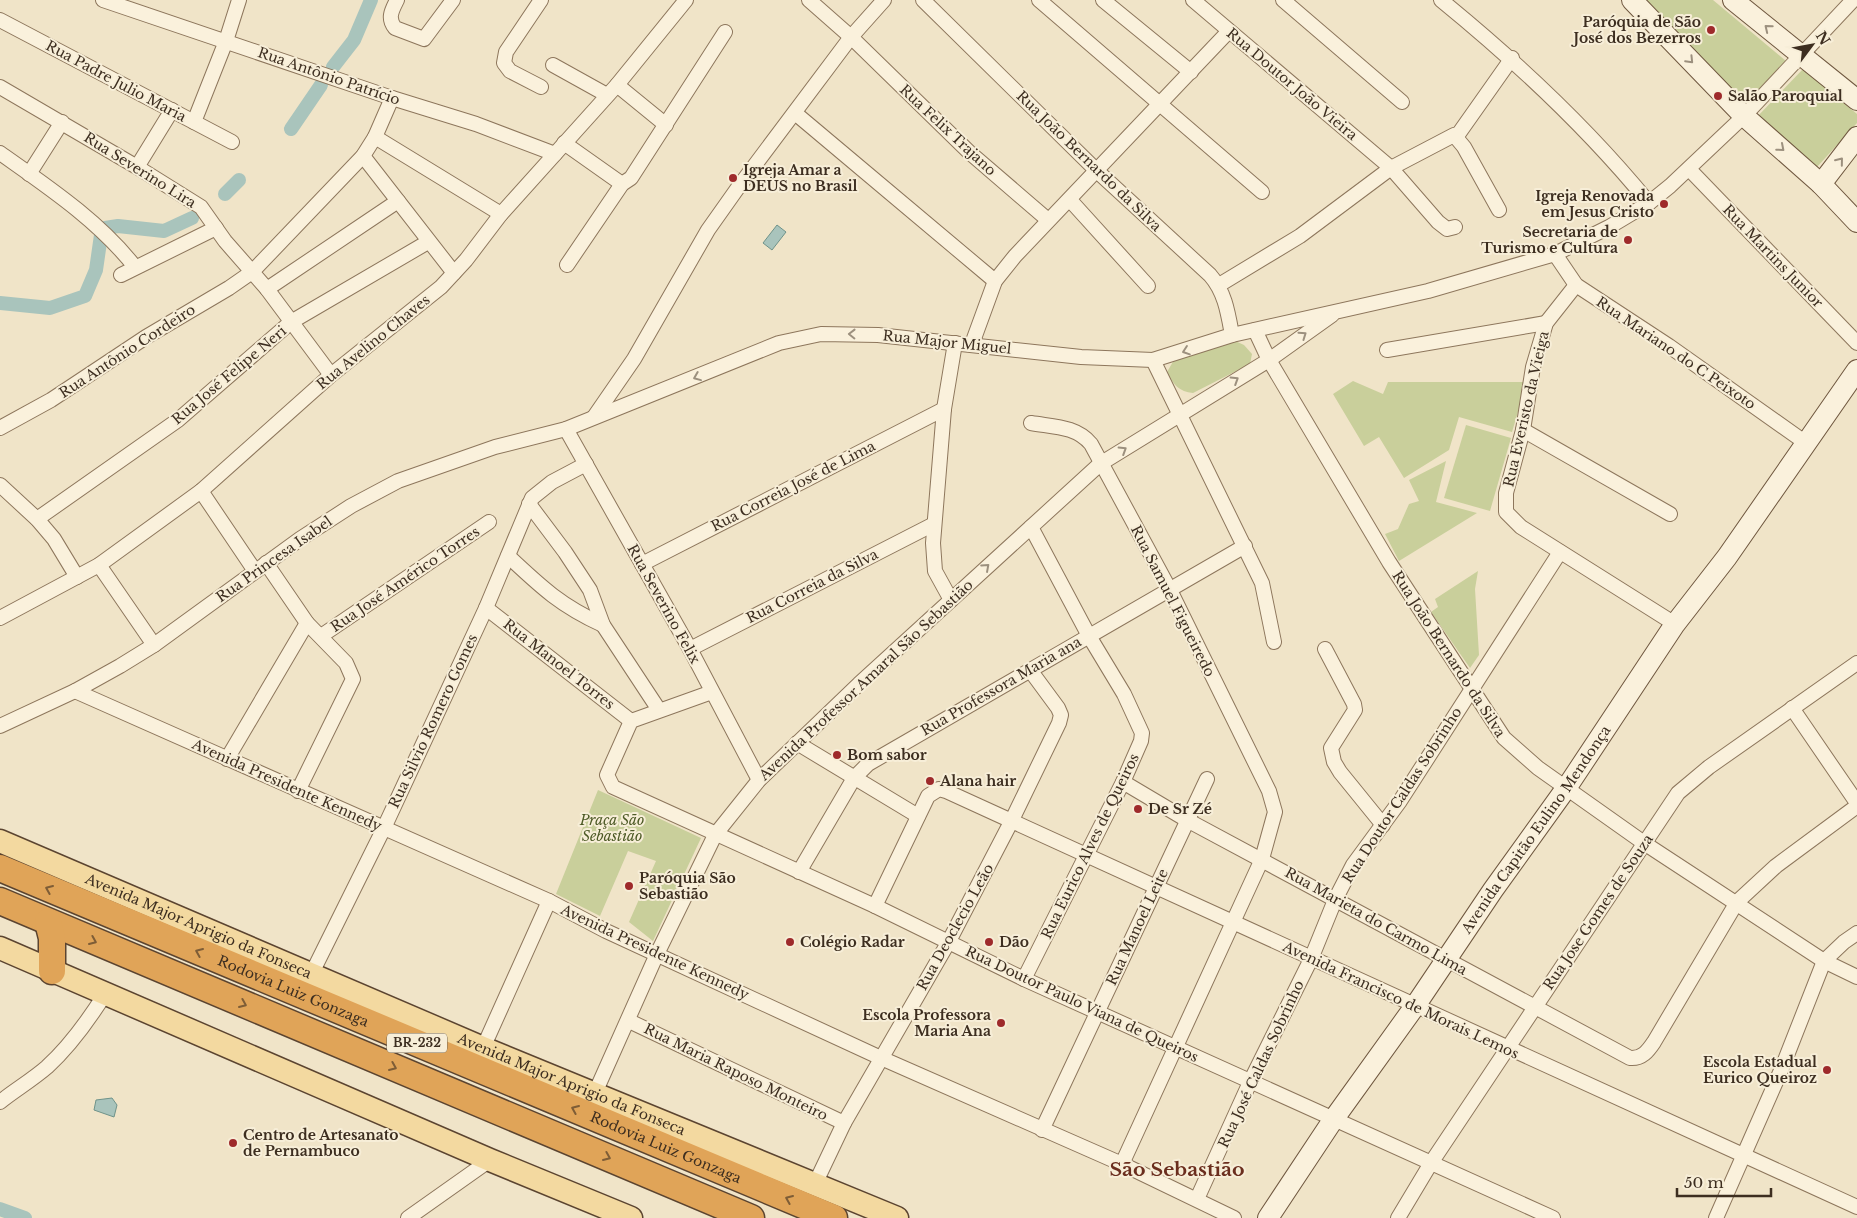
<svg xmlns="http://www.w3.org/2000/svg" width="1857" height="1218" font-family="'Libre Baskerville',serif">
<rect width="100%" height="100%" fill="#f0e4c8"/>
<g fill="#c9cf9b">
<polygon points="1635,0 1713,0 1786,61 1749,103 1742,105"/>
<polygon points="1803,69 1857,114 1857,123 1817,167 1755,119"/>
<path d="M1233 340 1244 345 1252 354 1250 364 1193 393C1179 392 1173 384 1167 372L1174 360Z"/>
<polygon points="1353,381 1383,394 1388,382 1527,382 1512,432 1459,417 1449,450 1404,478 1379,437 1364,446 1333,394"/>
<polygon points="1466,425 1511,438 1490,511 1444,498"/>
<polygon points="1446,461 1436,502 1477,513 1399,561 1385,534 1398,529 1409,504 1419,501 1409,480"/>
<polygon points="1478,571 1475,589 1479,655 1470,668 1431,612 1438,607 1435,599"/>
<polygon points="598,790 701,838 653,941 629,922 656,861 628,851 600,916 556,894"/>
</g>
<g fill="#a9c4bc" stroke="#6f938a">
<polygon points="777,225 786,232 772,250 763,243"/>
<polygon points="112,1098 117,1105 114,1117 94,1110 96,1100"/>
</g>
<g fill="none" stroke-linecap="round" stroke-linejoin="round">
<g stroke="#a9c4bc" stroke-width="14">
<polyline points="333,67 354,40 371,0"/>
<polyline points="291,129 321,85"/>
<polyline points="225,194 239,180"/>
<polyline points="105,228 118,226 164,231 192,218"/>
<polyline points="0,303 50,308 85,296 96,270 101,235"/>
<polyline points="0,1209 25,1218"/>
</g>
<g stroke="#8d765c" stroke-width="16">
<g id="street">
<polyline points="103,0 392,98 476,124 555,154"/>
<path d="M397 0C392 10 387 18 395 28L424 39 453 0"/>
<polyline points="809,0 851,37 969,152 1048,220"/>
<path d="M923 0 1097 171 1210 275C1225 292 1228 313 1232 335"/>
<polyline points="1039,0 1262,192"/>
<polyline points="1103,0 1191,72"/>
<polyline points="1193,0 1391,168 1438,222 1447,229 1455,227"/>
<polyline points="1283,0 1402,102"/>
<path d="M1441 0C1517 62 1587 127 1649 203"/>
<polyline points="0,20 232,142"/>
<polyline points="553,65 607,95"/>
<polyline points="617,85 666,125"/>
<polyline points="0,87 137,167 201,207 225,241 267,289 331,375"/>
<polyline points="541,87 510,71 504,63 506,52 541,0"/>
<polyline points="795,113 995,281"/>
<polyline points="194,122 226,41 239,0"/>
<polyline points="1457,136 1512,58"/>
<polyline points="375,137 501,214"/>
<polyline points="564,143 622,184"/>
<path d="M0 153C48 187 99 221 135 267"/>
<polyline points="363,156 454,273"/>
<polyline points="137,167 172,110"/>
<polyline points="1689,169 1857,343"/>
<polyline points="29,174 62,122"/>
<polyline points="1070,200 1148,286"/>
<polyline points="1555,254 1576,285 1669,346 1806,443"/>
<polyline points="567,265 622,184 631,178 725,32"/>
<polyline points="121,275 216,228"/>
<polyline points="1219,285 1300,236 1391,168 1454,135 1464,147 1499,210"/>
<polyline points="1576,285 1546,323 1533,367 1523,430 1506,493 1506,512 1521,527 1675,624"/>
<polyline points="267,289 398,201"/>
<polyline points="1255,330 1269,360 1389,562 1504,738 1538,768 1644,843 1824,961 1857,977"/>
<polyline points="972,344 995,281 1015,256 1229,31"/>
<polyline points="1387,350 1546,323"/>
<polyline points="1153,360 1262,583 1274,642"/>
<polyline points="594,417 634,359 708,230 737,189 851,37 884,0"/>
<path d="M1031 423C1054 427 1076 426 1091 444L1170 590 1269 791 1275 812 1262 859 1122 1164"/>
<polyline points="0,428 51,400 146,337 229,288 252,272 363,156 375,137 392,98"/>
<polyline points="566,429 690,649 759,780"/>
<polyline points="1523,430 1670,514"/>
<polyline points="0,485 37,519 54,539 77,577"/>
<polyline points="201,491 255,571"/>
<polyline points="529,504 565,552 590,590 603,625 659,710"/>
<polyline points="37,519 178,420 291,322 428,242"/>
<path d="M508 556C541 587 561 606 603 625"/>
<polyline points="266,563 307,623 346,663 353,679 298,791"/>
<polyline points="642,564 944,409"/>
<polyline points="99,565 154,645"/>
<polyline points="951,600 935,571 933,543 944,409 955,343"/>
<polyline points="486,608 631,721"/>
<polyline points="0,618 99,565 201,491 331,375 441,287 466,260 501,214 617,85 686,0"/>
<polyline points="321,636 489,522"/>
<polyline points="690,649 934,524"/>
<polyline points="1325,649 1354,704 1355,710 1331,748 1334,762 1340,772 1383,825"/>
<polyline points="75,691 549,901 606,931 881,1058 1122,1164 1234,1218"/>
<polyline points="712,692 631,721 607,775 613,787 875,906 1024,979 1553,1218"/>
<polyline points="1792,708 1857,803"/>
<polyline points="0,726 75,691 120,666 154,645 300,539 351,506 398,481 495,447 566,429 779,343 821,334 878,335 1081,357 1153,360 1232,335 1428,291 1555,254 1609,227 1649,203 1670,186 1744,116 1853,0"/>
<polyline points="797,743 918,816"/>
<polyline points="227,759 307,623"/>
<path d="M1123 782 1187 820 1630 1058C1642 1059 1648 1051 1654 1042L1737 902 1776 866 1857 806"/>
<polyline points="799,872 854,778 868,764 1245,546"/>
<polyline points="875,906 928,796 939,789 946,791 1857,1207"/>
<polyline points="312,973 384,828 486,608 532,498 552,482 586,464"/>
<polyline points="1024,979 1123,782 1141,741 1142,733 1124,694 1089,636 1031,527"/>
<polyline points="629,1021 844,1123"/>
<polyline points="483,1048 549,901"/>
<polyline points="595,1093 657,954 715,835 759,780 859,684 1100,464 1269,360 1332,315"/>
<path d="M0 1102C15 1090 32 1080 47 1067 70 1046 88 1021 105 994"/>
<polyline points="1042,1130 1207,779"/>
<polyline points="815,1184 844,1123 948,943 1011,822 1059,723 1061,715 1058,708 1030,670"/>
<polyline points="1197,1199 1251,1080 1311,959 1335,900 1353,865 1400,801 1560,552"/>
<polyline points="408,1218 490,1160"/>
<polyline points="1398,1218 1431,1163 1678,793 1709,767 1857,663"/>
<polyline points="1716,1218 1782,1068 1824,961 1844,942 1857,933"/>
</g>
</g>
<g stroke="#6f573f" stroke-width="22">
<g id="secondary">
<polyline points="1632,0 1744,116 1821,184 1857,222"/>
<polyline points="1733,0 1857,100"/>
<polyline points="1821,184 1857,137"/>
<path id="s1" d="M1268 1218 1333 1120 1415 1006 1493 890 1567 787 1675 624 1727 557 1857 370"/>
</g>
</g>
<g stroke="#5b4430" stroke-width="25">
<g id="primary">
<path id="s2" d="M0 841 483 1048 897 1218"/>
<polyline points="0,948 490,1160 631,1218"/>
</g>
</g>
<g stroke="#5b4430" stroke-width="29">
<g id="highway">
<path id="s3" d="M0 868 834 1218"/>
<polyline points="0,901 751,1218"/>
<polyline points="48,922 52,938 52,971"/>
</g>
</g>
<use href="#street" stroke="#faf1dc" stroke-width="14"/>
<use href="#secondary" stroke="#faf1dc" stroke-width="20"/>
<use href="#primary" stroke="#f3d9a0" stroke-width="22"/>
<use href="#highway" stroke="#e0a458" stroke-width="26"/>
</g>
<defs><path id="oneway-chevron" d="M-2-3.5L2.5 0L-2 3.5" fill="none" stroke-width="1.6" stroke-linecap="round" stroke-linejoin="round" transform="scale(1.25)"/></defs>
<g stroke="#9c907e">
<use href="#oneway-chevron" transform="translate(1768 28) rotate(-141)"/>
<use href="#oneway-chevron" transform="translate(1690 60) rotate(46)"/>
<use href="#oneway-chevron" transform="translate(1781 148) rotate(41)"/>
<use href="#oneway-chevron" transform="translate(1840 161) rotate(-51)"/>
<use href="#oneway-chevron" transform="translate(852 334) rotate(-179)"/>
<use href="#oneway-chevron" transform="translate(1303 335) rotate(-35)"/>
<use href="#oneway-chevron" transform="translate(1186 351) rotate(161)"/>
<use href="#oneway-chevron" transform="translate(697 377) rotate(158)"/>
<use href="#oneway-chevron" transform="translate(1235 380) rotate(-32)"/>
<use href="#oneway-chevron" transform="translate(1123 450) rotate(-32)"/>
<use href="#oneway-chevron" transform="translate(986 567) rotate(-42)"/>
</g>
<g stroke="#7e5d36">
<use href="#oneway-chevron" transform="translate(49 889) rotate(-157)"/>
<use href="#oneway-chevron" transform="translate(93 941) rotate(23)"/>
<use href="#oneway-chevron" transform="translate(199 952) rotate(-157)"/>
<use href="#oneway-chevron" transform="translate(243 1004) rotate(23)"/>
<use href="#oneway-chevron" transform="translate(393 1067) rotate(23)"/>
<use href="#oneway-chevron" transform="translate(575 1109) rotate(-157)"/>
<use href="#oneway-chevron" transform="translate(607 1157) rotate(23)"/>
<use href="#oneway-chevron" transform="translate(789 1199) rotate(-157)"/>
</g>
<g fill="#9e2a2b" stroke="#f7eed8" stroke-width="2">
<circle cx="1711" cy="30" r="5"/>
<circle cx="1718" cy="96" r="5"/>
<circle cx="733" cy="178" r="5"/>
<circle cx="1664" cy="204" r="5"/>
<circle cx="1628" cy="240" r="5"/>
<circle cx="837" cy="755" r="5"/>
<circle cx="930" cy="781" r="5"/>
<circle cx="1138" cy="809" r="5"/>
<circle cx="629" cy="886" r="5"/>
<circle cx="790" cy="942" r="5"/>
<circle cx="989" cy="942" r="5"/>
<circle cx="1001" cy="1023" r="5"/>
<circle cx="1827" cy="1070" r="5"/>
<circle cx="233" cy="1143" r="5"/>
</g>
<g text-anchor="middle" stroke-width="4" stroke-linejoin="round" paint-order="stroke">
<rect fill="#f7eed8" stroke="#756857" stroke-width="1" x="387" y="1033.5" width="60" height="19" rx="4"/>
<g font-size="12" font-weight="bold" fill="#3d2e20">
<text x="417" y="1047">BR-232</text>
</g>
<g font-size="14" font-weight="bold" fill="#3d2e20" stroke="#f7eed8" text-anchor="start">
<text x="1701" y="27" text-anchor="end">Paróquia de São<tspan x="1701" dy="16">José dos Bezerros</tspan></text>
<text x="1728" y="101">Salão Paroquial</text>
<text x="743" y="175">Igreja Amar a<tspan x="743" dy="16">DEUS no Brasil</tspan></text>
<text x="1654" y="201" text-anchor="end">Igreja Renovada<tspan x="1654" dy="16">em Jesus Cristo</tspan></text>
<text x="1618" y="237" text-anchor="end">Secretaria de<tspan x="1618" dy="16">Turismo e Cultura</tspan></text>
<text x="847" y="760">Bom sabor</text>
<text x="940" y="786">Alana hair</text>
<text x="1148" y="814">De Sr Zé</text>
<text x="639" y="883">Paróquia São<tspan x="639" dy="16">Sebastião</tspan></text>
<text x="800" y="947">Colégio Radar</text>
<text x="999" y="947">Dão</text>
<text x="991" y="1020" text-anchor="end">Escola Professora<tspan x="991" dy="16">Maria Ana</tspan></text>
<text x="1817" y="1067" text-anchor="end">Escola Estadual<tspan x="1817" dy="16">Eurico Queiroz</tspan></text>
<text x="243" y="1140">Centro de Artesanato<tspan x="243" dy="16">de Pernambuco</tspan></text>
</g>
<g font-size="14" fill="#3d2e20" stroke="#f7eed8">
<text transform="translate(329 76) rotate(19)" y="5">Rua Antônio Patrício</text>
<text transform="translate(116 81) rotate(28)" y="5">Rua Padre Julio Maria</text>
<text transform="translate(1292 84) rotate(40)" y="5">Rua Doutor João Vieira</text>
<text transform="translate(948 130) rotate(43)" y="5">Rua Felix Trajano</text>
<text transform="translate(1089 161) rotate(44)" y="5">Rua João Bernardo da Silva</text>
<text transform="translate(140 170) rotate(32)" y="5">Rua Severino Lira</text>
<text transform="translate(1773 256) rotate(46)" y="5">Rua Martins Junior</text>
<text transform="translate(373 342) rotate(-39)" y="5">Rua Avelino Chaves</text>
<text transform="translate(947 342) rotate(6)" y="5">Rua Major Miguel</text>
<text transform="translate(127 351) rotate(-33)" y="5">Rua Antônio Cordeiro</text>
<text transform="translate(1676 353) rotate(34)" y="5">Rua Mariano do C Peixoto</text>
<text transform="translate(229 375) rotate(-40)" y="5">Rua José Felipe Neri</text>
<text transform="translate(1526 409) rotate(-77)" y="5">Rua Everisto da Vieiga</text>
<text transform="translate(793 486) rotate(-27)" y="5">Rua Correia José de Lima</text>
<text transform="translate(274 559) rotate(-35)" y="5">Rua Princesa Isabel</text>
<text transform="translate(405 579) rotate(-34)" y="5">Rua José Américo Torres</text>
<text transform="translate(812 586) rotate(-27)" y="5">Rua Correia da Silva</text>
<text transform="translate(1173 601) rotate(63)" y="5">Rua Samuel Figueiredo</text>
<text transform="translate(664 604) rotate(61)" y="5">Rua Severino Felix</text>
<text transform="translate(1449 654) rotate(57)" y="5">Rua João Bernardo da Silva</text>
<text transform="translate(559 664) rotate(38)" y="5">Rua Manoel Torres</text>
<text transform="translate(866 680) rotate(-43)" y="5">Avenida Professor Amaral São Sebastião</text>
<text transform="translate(1001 686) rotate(-30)" y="5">Rua Professora Maria ana</text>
<text transform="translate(433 721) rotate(-65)" y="5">Rua Silvio Romero Gomes</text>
<text transform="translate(287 785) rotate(24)" y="5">Avenida Presidente Kennedy</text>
<text transform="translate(1402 795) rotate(-57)" y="5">Rua Doutor Caldas Sobrinho</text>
<text dy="5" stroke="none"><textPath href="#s1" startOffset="472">Avenida Capitão Eulino Mendonça</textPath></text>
<text transform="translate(1090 846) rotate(-64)" y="5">Rua Eurico Alves de Queiros</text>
<text transform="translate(1598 912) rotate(-56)" y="5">Rua Jose Gomes de Souza</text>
<text transform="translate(1376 921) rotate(29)" y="5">Rua Marieta do Carmo Lima</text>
<text dy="5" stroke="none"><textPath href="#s2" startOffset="216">Avenida Major Aprigio da Fonseca</textPath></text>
<text transform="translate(955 927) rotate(-61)" y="5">Rua Deoclecio Leão</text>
<text transform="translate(1137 927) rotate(-65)" y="5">Rua Manoel Leite</text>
<text transform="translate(655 952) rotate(25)" y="5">Avenida Presidente Kennedy</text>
<text dy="5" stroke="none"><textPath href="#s3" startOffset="318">Rodovia Luiz Gonzaga</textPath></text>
<text transform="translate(1401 1000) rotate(25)" y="5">Avenida Francisco de Morais Lemos</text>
<text transform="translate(1082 1004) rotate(25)" y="5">Rua Doutor Paulo Viana de Queiros</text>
<text transform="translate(1261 1064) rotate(-65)" y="5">Rua José Caldas Sobrinho</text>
<text transform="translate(736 1072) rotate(26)" y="5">Rua Maria Raposo Monteiro</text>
<text dy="5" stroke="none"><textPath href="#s2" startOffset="621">Avenida Major Aprigio da Fonseca</textPath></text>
<text dy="5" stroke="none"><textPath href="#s3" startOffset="722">Rodovia Luiz Gonzaga</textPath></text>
</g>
<g font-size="14" font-style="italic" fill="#4d5a26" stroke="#f7eed8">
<text x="612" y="825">Praça São<tspan x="612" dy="16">Sebastião</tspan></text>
</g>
<g font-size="19" font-weight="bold" fill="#6b2e1e" stroke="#f7eed8">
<text x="1177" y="1176">São Sebastião</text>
</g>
</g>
<g transform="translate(1812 45) rotate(58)" stroke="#f7eed8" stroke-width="4" paint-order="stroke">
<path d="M0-4L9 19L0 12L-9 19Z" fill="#3d2e20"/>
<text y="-8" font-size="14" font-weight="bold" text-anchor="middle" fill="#3d2e20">N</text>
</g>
<path d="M1677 1188v8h94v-8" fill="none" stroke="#3d2e20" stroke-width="2.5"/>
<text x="1684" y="1188" font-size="15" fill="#3d2e20" stroke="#f7eed8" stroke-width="4" paint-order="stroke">50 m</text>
</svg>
